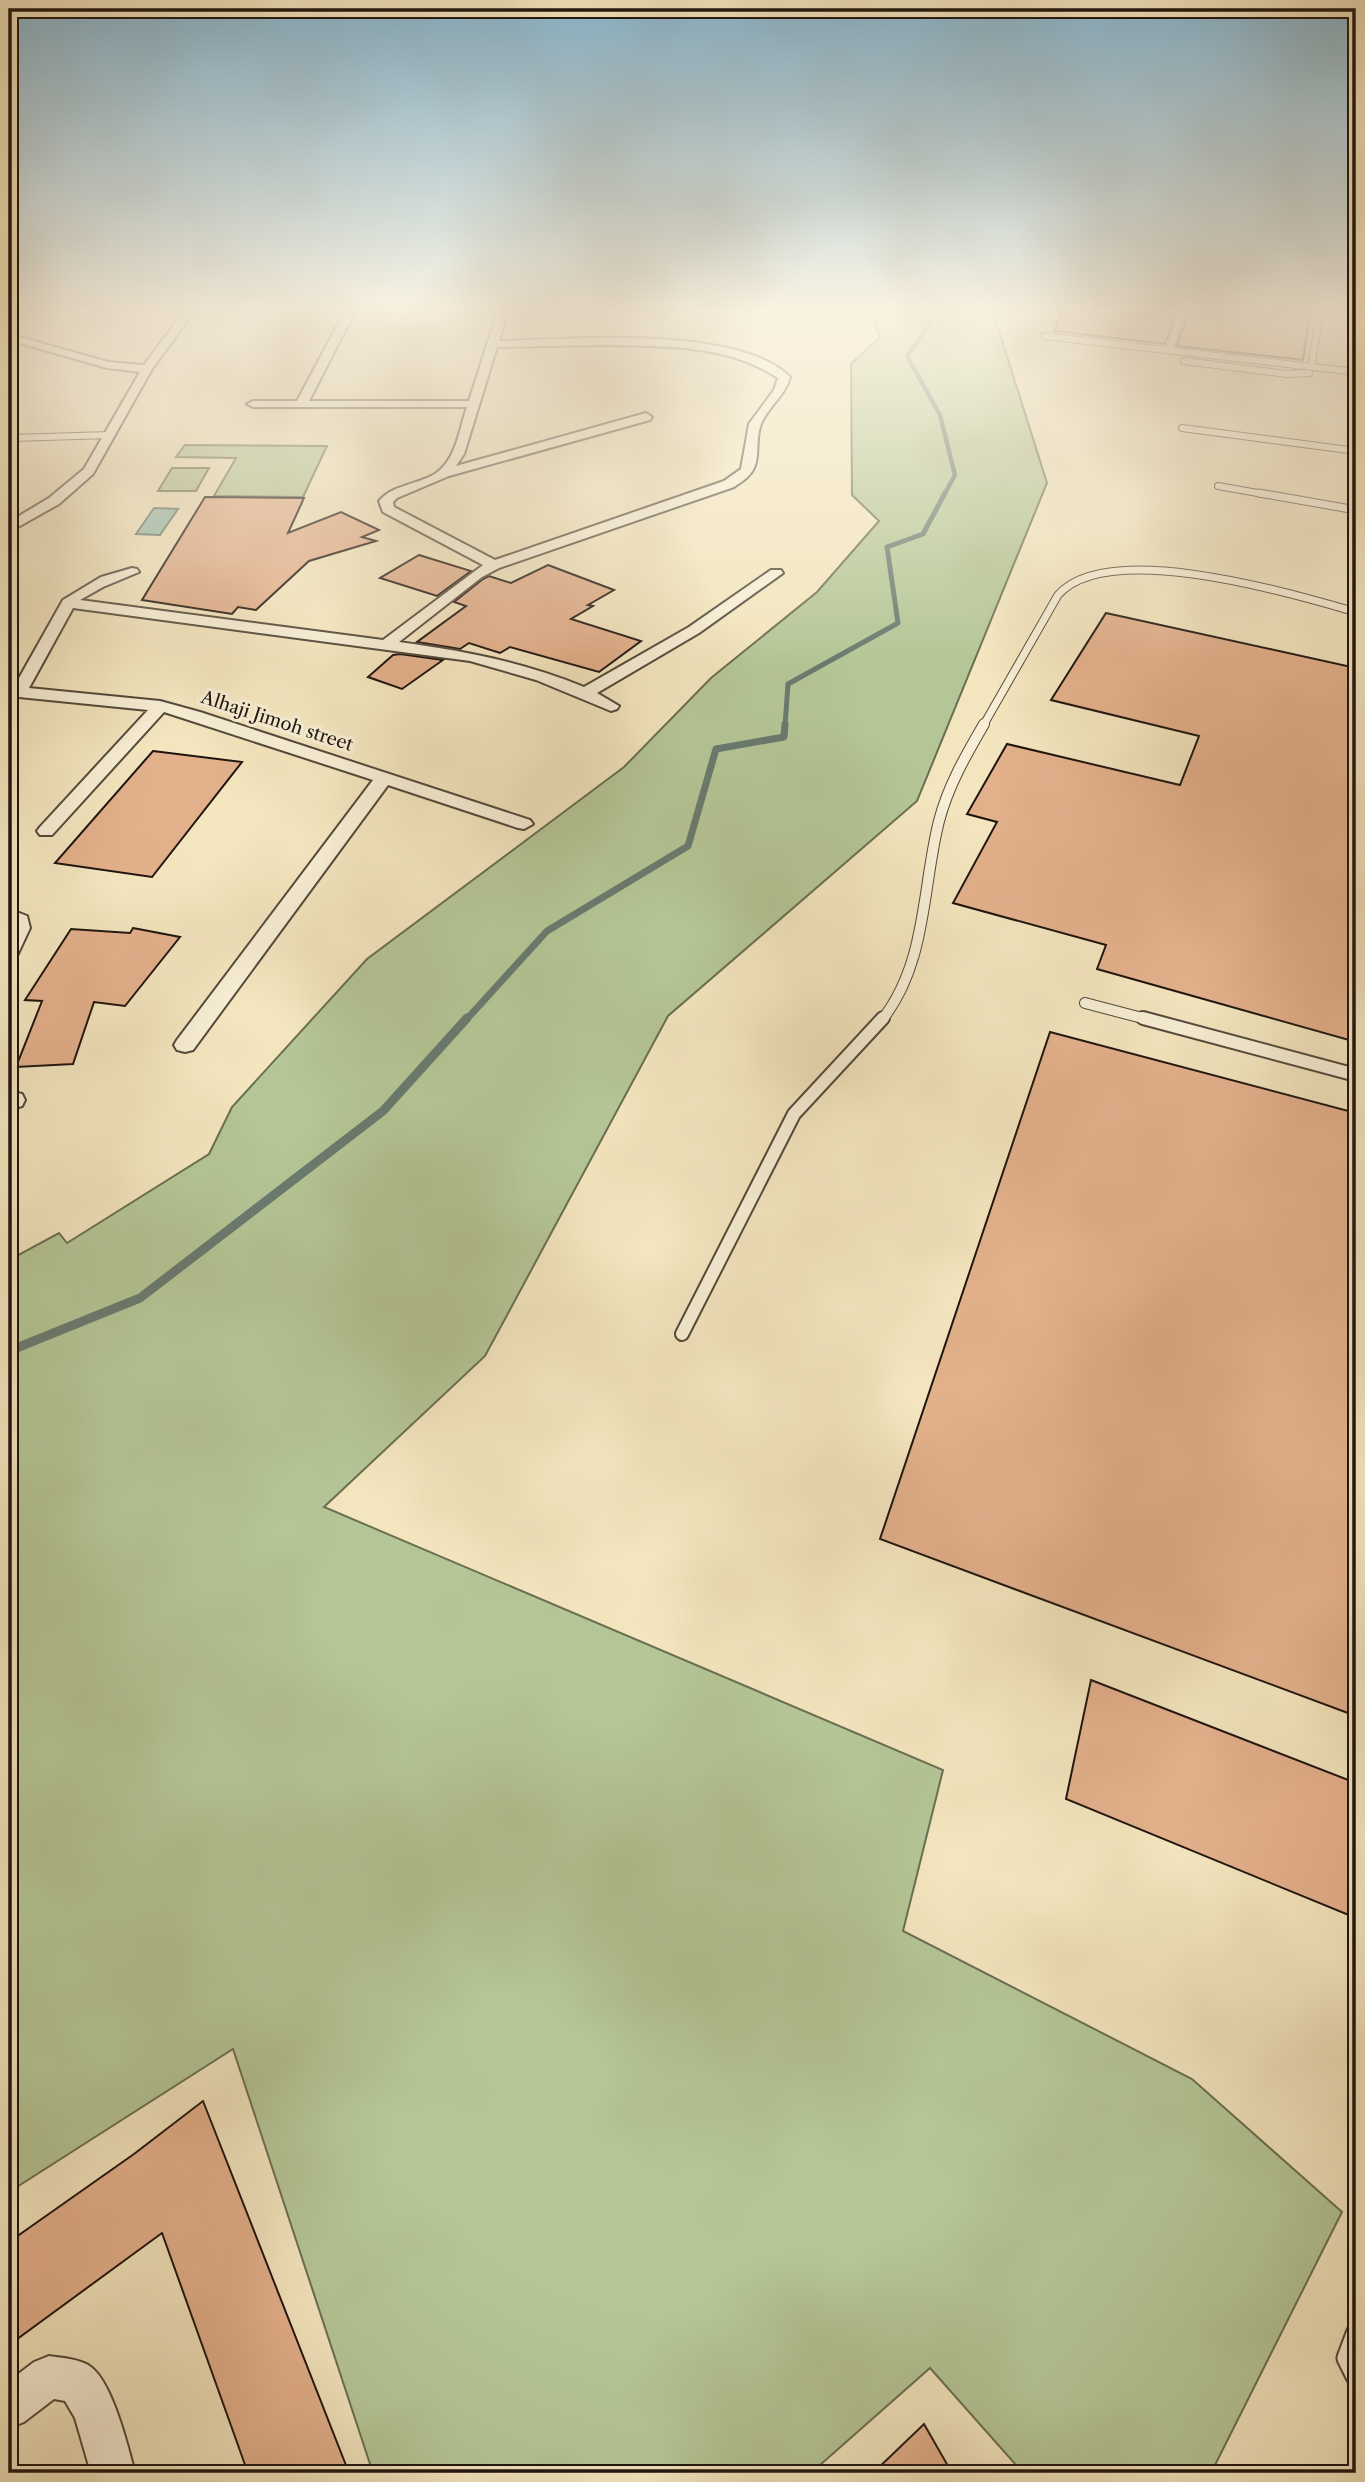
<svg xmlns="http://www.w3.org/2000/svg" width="1365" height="2482" font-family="'Libre Caslon Text',serif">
<rect width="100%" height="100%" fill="#f3e5be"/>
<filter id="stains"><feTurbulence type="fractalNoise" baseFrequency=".00286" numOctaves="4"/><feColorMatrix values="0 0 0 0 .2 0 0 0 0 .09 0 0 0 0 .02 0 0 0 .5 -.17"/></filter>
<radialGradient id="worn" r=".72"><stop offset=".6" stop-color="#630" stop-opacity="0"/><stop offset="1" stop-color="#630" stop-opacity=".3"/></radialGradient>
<g fill="#b5c696" stroke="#6a6e52" stroke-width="2">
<polygon points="870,313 1001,313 995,318 1047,483 917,801 668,1016 485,1356 324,1507 943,1770 903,1931 1192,2079 1342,2212 1211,2473 1023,2473 930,2368 811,2473 373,2473 233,2049 9,2192 9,1260 59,1233 67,1243 209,1154 232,1107 367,959 624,767 711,678 817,592 879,521 852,495 851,364 880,337"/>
<polygon points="185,445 327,446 303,497 214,496 236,458 176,457"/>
<polygon points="172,468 209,468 196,491 158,491"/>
</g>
<polygon fill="#9bbfb1" stroke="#697b70" stroke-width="2" points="154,508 178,509 160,535 136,534"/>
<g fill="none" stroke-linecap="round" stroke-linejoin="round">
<polyline stroke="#697b70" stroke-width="4.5" points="929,313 933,320 907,356 940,415 955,475 944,495"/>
<polyline stroke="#697b70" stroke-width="5" points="785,726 788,684 898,623 887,547 923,534 945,493"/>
<polyline stroke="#697b70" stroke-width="7" points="466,1020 547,931 688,846 716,749 784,737 785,724"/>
<polyline stroke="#697b70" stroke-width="9" points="9,1351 140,1298 383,1111 467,1018"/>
</g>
<g fill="#e3b08c" stroke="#1f150f" stroke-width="2">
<polygon points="1062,313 1176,313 1165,344 1054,331"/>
<polygon points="1188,313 1310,313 1303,360 1177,346"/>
<polygon points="205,497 304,498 288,533 341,512 379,530 362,537 376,541 309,561 256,610 238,607 232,614 142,600"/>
<polygon points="419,555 471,571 437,596 380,578"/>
<polygon points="548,565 614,590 588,605 593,606 571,619 641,641 599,672 510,647 500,653 469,643 460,649 417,642 466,606 454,602 483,579 489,576 511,583"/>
<polygon points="1106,613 1356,668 1356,1042 1097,969 1106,945 953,903 997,822 967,814 1007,744 1180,785 1199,736 1051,700"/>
<polygon points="400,654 443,660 402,689 368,677 393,655"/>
<polygon points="153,751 242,762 152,877 55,863"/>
<polygon points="133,928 180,937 125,1006 94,1002 73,1064 16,1067 42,1001 25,1000 71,929 130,933"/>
<polygon points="1050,1032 1356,1113 1356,1716 880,1539"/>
<polygon points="1091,1680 1356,1783 1356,1918 1066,1799"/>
<polygon points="203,2101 349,2473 248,2473 162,2233 9,2345 9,2242 134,2154"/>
<polygon points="924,2424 952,2473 873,2473"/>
</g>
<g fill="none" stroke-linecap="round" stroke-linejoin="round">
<g stroke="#54493b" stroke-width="8">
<g id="lane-far4">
<polyline points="1044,336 1356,372"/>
<polyline points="1169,351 1182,313"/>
<polyline points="1184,361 1287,374 1309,373"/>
<polyline points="1311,367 1320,313"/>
<polyline points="1182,428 1356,451"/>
<polyline points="11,438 110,435"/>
<polyline points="1218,486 1269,495"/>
</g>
</g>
<g stroke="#54493b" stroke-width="9">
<g id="lane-far3">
<polyline points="1259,493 1356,510"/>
<path d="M983 726 1058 595C1108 538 1292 594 1356 612"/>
</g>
</g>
<g stroke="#54493b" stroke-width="12">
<g id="lane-far2">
<polyline points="1085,1003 1150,1020"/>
<path d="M882 1020C927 963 922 888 939 821 948 786 966 755 984 724"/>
</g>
</g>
<g stroke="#54493b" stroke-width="16">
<g id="lane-far1">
<polyline points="1143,1018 1356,1075"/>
<polyline points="682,1334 794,1114 883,1018"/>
</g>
</g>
<g stroke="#54493b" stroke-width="23">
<polyline id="lane" points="1356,2334 1347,2358 1356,2376"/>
</g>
<g stroke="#54493b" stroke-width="4">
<g id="street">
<polygon points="183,313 193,313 152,369 93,474 59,504 9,532 9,522 49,498 84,469 140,372 107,368 9,340 9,334 108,362 144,365"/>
<path d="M344 313H354L309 401H469L497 313H507L499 341C570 339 738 325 790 377 785 396 768 407 761 424 755 439 760 455 754 468 750 477 741 482 734 487L499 568 482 577 399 642C465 651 523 662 584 687L689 627 771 570H781L783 573 699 633 597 693 619 706 617 709 611 711 536 680 470 661 73 608 29 688 160 701 200 712 530 820 533 824 524 829 518 828 388 785 193 1050 185 1052 177 1050 174 1045 177 1040 373 780 164 712 52 835H40L37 831 40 827 148 710 9 696V686L14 687 63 600 101 577 132 568 137 569 139 572 103 587 80 600 383 640 483 565 383 512 379 501C395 482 426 485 442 468 457 453 460 427 467 407H253L247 404 253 401H297ZM602 345C662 346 727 344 778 378L774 390 749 424 741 469 724 481 495 560 394 507 393 502 397 498 449 476 650 420 652 417 646 413 456 466 464 454 497 347Z"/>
<polygon points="9,909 27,916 30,928 16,958 9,959"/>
<polygon points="14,1092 22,1094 25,1100 22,1106 9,1110 9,1094"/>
<path d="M49 2356C62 2358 81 2359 91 2367 113 2384 128 2447 135 2473H91L75 2418 65 2401 54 2399 24 2422 9 2428V2381L34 2362Z"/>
</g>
</g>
<use href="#lane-far4" stroke="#f7eed5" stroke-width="6"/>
<use href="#lane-far3" stroke="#f7eed5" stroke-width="7"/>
<use href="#lane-far2" stroke="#f7eed5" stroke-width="10"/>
<use href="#lane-far1" stroke="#f7eed5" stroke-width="12"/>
<use href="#lane" stroke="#f7eed5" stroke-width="19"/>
<use href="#street" fill="#f7eed5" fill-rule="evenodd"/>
</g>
<linearGradient id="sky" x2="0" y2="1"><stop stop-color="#89b8d2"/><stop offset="0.47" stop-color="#faf3e2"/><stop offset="1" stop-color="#faf3e2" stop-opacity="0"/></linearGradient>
<rect width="1365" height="660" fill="url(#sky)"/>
<g text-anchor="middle" stroke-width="6" stroke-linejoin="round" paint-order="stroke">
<g font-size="18" fill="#1f150f" stroke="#f7eed5">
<text transform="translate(277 721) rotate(18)" y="6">Alhaji Jimoh street</text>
</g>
</g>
<rect width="1365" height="2482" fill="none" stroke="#f3e5be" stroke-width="35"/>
<rect x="10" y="10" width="1344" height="2461" fill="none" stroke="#1f150f" stroke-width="3.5"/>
<rect x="18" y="18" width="1330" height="2447" fill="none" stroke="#1f150f" stroke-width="2"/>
<rect width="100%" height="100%" filter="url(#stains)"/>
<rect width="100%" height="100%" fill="url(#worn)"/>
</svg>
